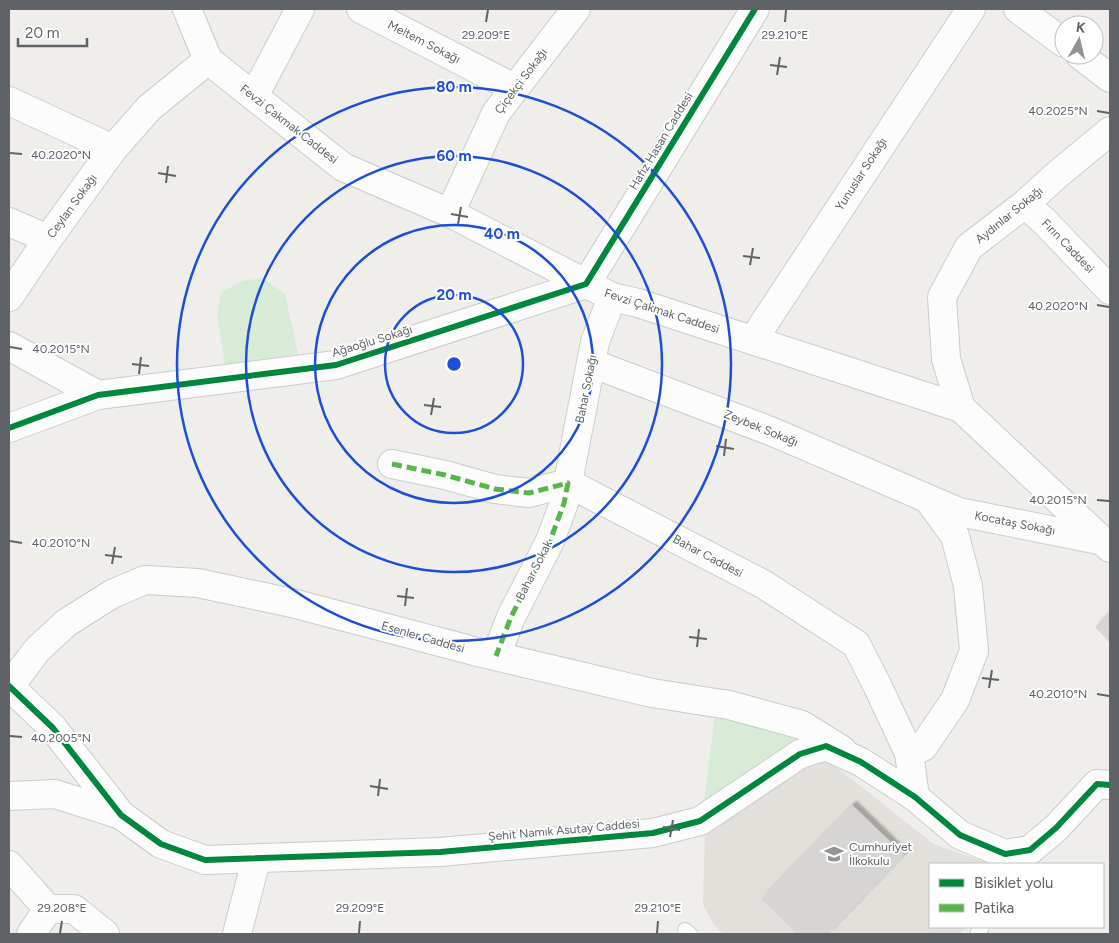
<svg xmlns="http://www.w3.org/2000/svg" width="1119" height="943" font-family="Figtree,sans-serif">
<defs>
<filter id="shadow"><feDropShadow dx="4.5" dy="-4.5" stdDeviation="1" flood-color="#0004"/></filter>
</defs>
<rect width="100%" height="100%" fill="#efeeea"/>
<polygon fill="#e2e0da" points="830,762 935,845 992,864 930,864 930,927 966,927 959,934 723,934 715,926 703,904 705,831 806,764"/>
<g fill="#d8ebd6">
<polygon points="263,278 285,294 298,354 225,365 217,315 221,292 243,281"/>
<polygon points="715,714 800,738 704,803"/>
</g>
<g fill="#d6d5d3" filter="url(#shadow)">
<polygon points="1110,612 1110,643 1095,627"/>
<polygon points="852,805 904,855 828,934 797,934 761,899"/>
</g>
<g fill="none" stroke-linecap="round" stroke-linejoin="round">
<g stroke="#cbcccc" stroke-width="16">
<g id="lane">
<polyline points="685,930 690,934"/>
<polyline points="977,934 982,927"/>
</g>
</g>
<g stroke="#cbcccc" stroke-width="30">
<g id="street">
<polyline points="361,9 514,88"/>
<polyline points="1018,9 1064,43"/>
<polyline points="1080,55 1110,78"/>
<polyline points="254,96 300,9"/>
<polyline points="9,101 113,149"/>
<polyline points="1025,204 1045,222 1110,290"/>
<polyline points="450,213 496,113 576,9"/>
<polyline points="9,222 48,239"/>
<polyline points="9,297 48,239 113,149 149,108 208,60"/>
<polyline points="753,340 971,9"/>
<polyline points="9,346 98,395"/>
<polyline points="591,363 773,432 959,512 1104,541"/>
<polyline points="961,408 946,359 942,297 969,247 1025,204 1058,174 1110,131"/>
<polyline points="9,428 98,395 336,365 586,284"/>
<polyline points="392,464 445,475 495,489 529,493 568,483"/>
<polyline points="496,656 511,617 550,541 564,503 595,342 612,297"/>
<polyline points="909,753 923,747 955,700 974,651 968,586 955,536 928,499"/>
<polyline points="9,796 55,794 121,815"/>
<polyline points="9,865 48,909 74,909 105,934"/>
<polyline points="31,934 48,909"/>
<polyline points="237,934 256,860"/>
</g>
</g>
<g stroke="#cacacb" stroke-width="30">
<g id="secondary">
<polyline points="187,9 208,60 343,167 450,213 612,297 638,303 961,408 1110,548"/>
<polyline points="586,284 755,9"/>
<polyline points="568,483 763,584 856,644 877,685 909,753 915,797"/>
<polyline points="9,686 53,728 121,815 161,844 205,860 440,852 653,833 700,821 800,754 826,746 861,762 915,797 960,835 1005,854 1030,850 1056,828 1097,784 1110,785"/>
<polyline points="10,686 37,650 66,623 112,594 145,580 198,583 292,603 474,651 652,693 729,705 802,725 842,750"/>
</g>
</g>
<use href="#lane" stroke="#fdfcfc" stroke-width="14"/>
<use href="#street" stroke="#fdfcfc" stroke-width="28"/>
<use href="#secondary" stroke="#fdfcfc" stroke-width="28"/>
<polyline stroke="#58b549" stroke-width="5" stroke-dasharray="10 5" stroke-linecap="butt" points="392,464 445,475 495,489 529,493 568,483 564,503 550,541 511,617 496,656"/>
<g stroke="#fff" stroke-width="9">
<g id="cycleway">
<polyline points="9,428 98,395 336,365 586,284 755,9"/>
<polyline points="9,686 53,728 121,815 161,844 205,860 440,852 653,833 700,821 800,754 826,746 861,762 915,797 960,835 1005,854 1030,850 1056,828 1097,784 1110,785"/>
</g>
</g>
<use href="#cycleway" stroke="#00873e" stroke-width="6"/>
</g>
<path fill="none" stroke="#5f6368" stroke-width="2" d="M486 22 488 10M785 22 786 10M770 65 787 67M777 75 780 57M1097 111 1109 113M10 153 22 154M158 173 176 176M166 183 168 166M451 214 468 217M458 224 461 207M743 256 760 258M750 265 753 248M1097 305 1109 307M10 347 22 349M132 364 149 366M139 374 141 357M424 405 441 407M431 415 434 398M716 446 734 449M724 456 726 439M1097 500 1109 501M10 541 22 543M105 555 122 557M112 564 115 547M397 596 414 598M405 606 407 588M689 637 707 639M697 647 699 629M982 678 999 680M989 688 992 670M1097 694 1109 696M10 736 22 737M370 786 388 789M378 796 380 779M663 827 680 830M670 837 673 820M60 933 62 921M359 933 360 921M657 933 658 921"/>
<g fill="none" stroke="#1d4ed8" stroke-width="2.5">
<circle cx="454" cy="364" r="69"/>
<circle cx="454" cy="364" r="139"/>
<circle cx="454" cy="364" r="208"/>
<circle cx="454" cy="364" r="277"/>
</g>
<defs>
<g id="school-bare" transform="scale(1.5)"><path d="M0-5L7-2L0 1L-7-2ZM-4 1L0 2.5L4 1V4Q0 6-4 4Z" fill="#919496" stroke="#fff" stroke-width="2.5" paint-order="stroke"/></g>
</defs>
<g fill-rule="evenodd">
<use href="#school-bare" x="834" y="854"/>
</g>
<g text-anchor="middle" stroke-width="4" stroke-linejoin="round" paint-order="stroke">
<g font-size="12" fill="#5f6368" stroke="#fff">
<text transform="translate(424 42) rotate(27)" y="4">Meltem Sokağı</text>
<text transform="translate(521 81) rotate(-53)" y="4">Çiçekçi Sokağı</text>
<text transform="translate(289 124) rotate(38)" y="4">Fevzi Çakmak Caddesi</text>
<text transform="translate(661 141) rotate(-59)" y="4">Hafız Hasan Caddesi</text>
<text transform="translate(861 174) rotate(-57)" y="4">Yunuslar Sokağı</text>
<text transform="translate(72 206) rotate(-54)" y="4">Ceylan Sokağı</text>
<text transform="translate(1009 215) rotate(-39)" y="4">Aydınlar Sokağı</text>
<text transform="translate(1068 246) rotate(46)" y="4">Fırın Caddesi</text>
<text transform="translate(662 311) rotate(18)" y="4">Fevzi Çakmak Caddesi</text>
<text transform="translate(372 341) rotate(-17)" y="4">Ağaoğlu Sokağı</text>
<text transform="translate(586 389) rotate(-79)" y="4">Bahar Sokağı</text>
<text transform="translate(761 428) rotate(22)" y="4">Zeybek Sokağı</text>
<text transform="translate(1015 523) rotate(11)" y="4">Kocataş Sokağı</text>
<text transform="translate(708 556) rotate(28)" y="4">Bahar Caddesi</text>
<text transform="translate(534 570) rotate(-63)" y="4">Bahar Sokak</text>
<text transform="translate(423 637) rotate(16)" y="4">Esenler Caddesi</text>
<text transform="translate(564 830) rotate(-5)" y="4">Şehit Namık Asutay Caddesi</text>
</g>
<g font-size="12" fill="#5f6368" stroke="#fff" text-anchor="start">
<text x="849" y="851">Cumhuriyet<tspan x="849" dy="14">İlkokulu</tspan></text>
</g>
</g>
<g font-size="12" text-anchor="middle" fill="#5f6368" stroke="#fff" stroke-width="4" stroke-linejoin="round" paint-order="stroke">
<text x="486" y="39">29.209°E</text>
<text x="785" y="39">29.210°E</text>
<text x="1058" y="115">40.2025°N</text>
<text x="61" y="159">40.2020°N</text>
<text x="1058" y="310">40.2020°N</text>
<text x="61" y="353">40.2015°N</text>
<text x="1058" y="504">40.2015°N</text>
<text x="61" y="547">40.2010°N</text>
<text x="1058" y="698">40.2010°N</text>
<text x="61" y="742">40.2005°N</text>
<text x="62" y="912">29.208°E</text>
<text x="360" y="912">29.209°E</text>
<text x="658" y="912">29.210°E</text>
</g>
<circle cx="454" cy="364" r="8" fill="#1d4ed8" stroke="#fff" stroke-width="2.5"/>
<g font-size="15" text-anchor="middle" font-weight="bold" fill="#1d4ed8" stroke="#fff" stroke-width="4" stroke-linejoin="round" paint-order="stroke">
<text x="454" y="92">80 m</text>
<text x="454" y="161">60 m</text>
<text x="502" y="239">40 m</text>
<text x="454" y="300">20 m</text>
</g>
<rect width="1119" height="943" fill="none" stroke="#5f6368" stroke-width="20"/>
<rect x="929" y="863" width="175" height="65" fill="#ffffff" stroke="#bfc1c3"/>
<rect x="939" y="879" width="25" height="8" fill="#00873e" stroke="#bfc1c3"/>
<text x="974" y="888" font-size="15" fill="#5f6368">Bisiklet yolu</text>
<rect x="939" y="904" width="25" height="8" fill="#58b549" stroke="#bfc1c3"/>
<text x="974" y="913" font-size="15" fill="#5f6368">Patika</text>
<g transform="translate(1079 40) rotate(8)"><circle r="24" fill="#ffffff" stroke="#bfc1c3"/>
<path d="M0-4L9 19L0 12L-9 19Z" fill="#919496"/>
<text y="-8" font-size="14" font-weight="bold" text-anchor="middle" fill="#5f6368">K</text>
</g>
<path d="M18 38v8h69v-8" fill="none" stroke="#5f6368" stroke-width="2.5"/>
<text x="25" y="38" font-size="15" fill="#5f6368" stroke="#ffffff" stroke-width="4" paint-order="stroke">20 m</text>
</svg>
